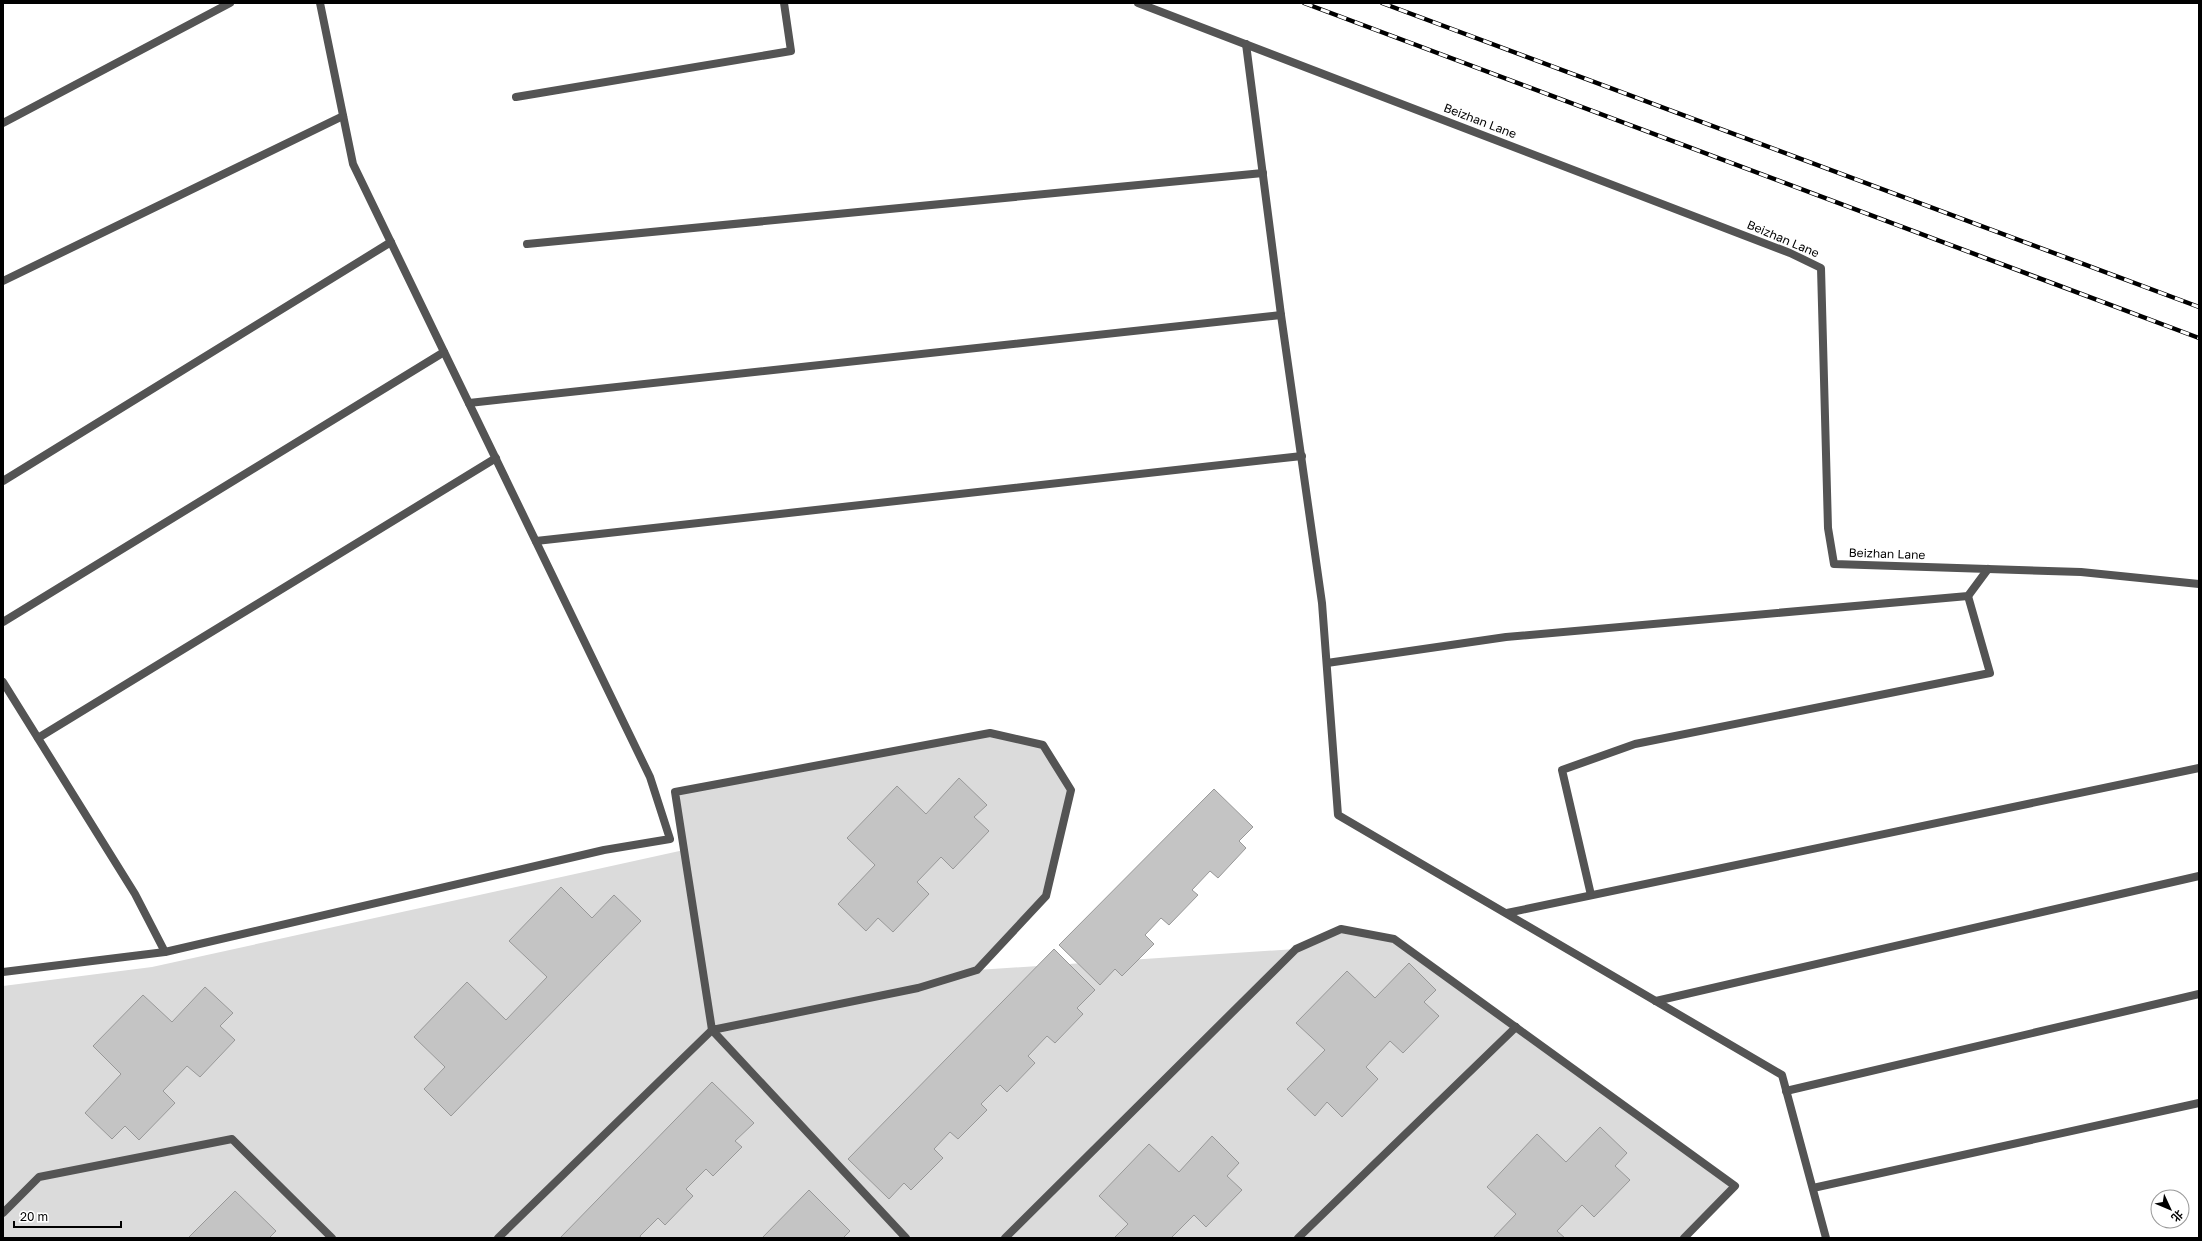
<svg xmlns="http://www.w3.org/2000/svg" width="2202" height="1241" font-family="'Golos Text','Noto Sans SC',sans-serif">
<rect width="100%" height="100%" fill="#fff"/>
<polygon fill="#dbdbdb" points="990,733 1043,745 1071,790 1046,896 977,970 1296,949 1341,929 1394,939 1735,1186 1684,1238 3,1238 3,986 152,967 684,850 675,792"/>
<g fill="#c4c4c4" stroke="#989898">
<polygon points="959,778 987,805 974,817 989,831 953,869 941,857 917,882 929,894 893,932 878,918 866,931 838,904 875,865 847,838 897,786 926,814"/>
<polygon points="1214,789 1253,827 1239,841 1246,848 1218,878 1210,871 1192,890 1198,895 1169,925 1161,918 1145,935 1154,944 1122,976 1115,969 1100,985 1059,945"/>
<polygon points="561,887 592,918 614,895 641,921 451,1116 424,1089 445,1067 414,1037 467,982 506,1020 547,977 509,941"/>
<polygon points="1054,949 1095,990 1077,1008 1083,1014 1055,1043 1047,1036 1028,1056 1035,1063 1007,1092 1000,1085 981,1104 987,1110 958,1139 950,1132 934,1149 943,1158 911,1190 904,1183 889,1199 848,1159"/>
<polygon points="1409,963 1436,990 1424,1002 1439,1016 1403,1053 1390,1041 1366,1067 1378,1079 1342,1117 1327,1102 1315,1116 1287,1089 1325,1050 1296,1023 1347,971 1375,998"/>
<polygon points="205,987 233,1013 220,1026 235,1040 200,1077 187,1066 163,1091 175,1103 139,1140 125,1126 112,1139 85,1113 121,1074 93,1046 143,995 172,1022"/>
<polygon points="712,1082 754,1123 735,1141 742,1147 713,1176 706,1169 686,1189 693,1196 665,1225 658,1218 640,1236 641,1238 560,1238"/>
<polygon points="1600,1127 1627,1153 1615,1166 1630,1180 1594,1217 1582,1205 1557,1231 1565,1238 1493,1238 1516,1214 1487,1187 1537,1134 1566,1162"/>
<polygon points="1212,1136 1239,1163 1227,1176 1242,1190 1206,1227 1194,1215 1171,1238 1114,1238 1128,1224 1099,1196 1149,1144 1179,1172"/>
<polygon points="809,1190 850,1231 843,1238 762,1238"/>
<polygon points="235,1191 276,1231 269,1238 188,1238"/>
</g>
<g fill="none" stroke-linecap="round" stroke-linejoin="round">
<g stroke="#545454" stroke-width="8">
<polygon points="990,733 1043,745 1071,790 1046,896 977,970 918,988 712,1030 675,792"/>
<polyline points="3,1213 39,1177 232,1139 332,1238"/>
<polyline points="498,1238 712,1030 906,1238"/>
<polyline points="1005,1238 1296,949 1341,929 1394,939 1735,1186 1684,1238"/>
<polyline points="1298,1238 1516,1027"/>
</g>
<g stroke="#545454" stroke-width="8">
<polyline points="1138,3 1790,253 1821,268 1828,528 1834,564 2081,572 2199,584"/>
<polyline points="1246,44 1281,315 1322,603 1338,815 1782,1075 1826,1238"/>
<polyline points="516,97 791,51 784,3"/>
<polyline points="3,123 230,3"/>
<polyline points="527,244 1263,173"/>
<polyline points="3,281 343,116"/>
<polyline points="469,403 1281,315"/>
<polyline points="3,481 391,242"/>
<polyline points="536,541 1302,456"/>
<polyline points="3,622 444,352"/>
<polyline points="1327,663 1506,637 1968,596 1988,569"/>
<polyline points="3,682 135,894 165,952 3,972"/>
<polyline points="38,738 496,458"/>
<polyline points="1591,895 1562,770 1635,744 1990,673 1968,596"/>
<polyline points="1507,913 2199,768"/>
<polyline points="165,952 604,850 670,839 650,777 353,164 320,3"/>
<polyline points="1656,1001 2199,876"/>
<polyline points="1786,1091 2199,994"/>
<polyline points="1813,1188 2199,1103"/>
</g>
<g stroke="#000" stroke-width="4.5">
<g id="rail">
<polyline points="1304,3 2199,338"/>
<polyline points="1382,3 2199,307"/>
</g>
</g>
<use href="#rail" stroke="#fff" stroke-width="3" stroke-dasharray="9" stroke-linecap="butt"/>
</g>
<g text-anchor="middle" stroke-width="3" stroke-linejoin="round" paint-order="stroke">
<g font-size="12" fill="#000" stroke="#fff">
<text transform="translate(1480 121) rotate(21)" y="4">Beizhan Lane</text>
<text transform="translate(1783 239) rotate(23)" y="4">Beizhan Lane</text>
<text transform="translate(1887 554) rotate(2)" y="4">Beizhan Lane</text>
</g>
</g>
<rect width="2202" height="1241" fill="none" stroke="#000000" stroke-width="8"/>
<g transform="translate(2170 1209) rotate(134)"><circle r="19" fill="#ffffff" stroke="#999999"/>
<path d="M0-3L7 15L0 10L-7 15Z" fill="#000000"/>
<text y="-6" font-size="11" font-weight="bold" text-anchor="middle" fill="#000000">北</text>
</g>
<path d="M14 1221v6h107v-6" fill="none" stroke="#000000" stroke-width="2"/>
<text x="20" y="1221" font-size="12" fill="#000000" stroke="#ffffff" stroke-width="3" paint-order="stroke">20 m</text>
</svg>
